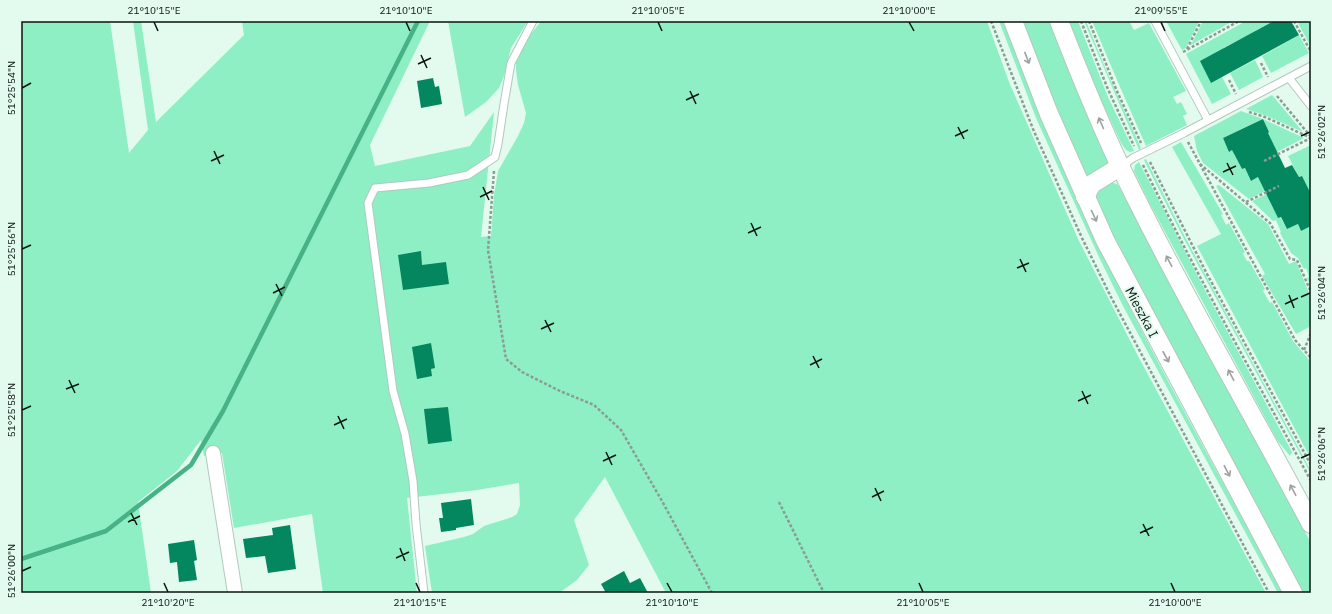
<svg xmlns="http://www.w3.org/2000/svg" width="1332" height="614" font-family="'IBM Plex Sans',sans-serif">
<rect width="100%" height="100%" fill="#e2fbee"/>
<g fill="#8defc3">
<polygon points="21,21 110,21 129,153 148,130 133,21 141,21 156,122 244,35 242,21 430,21 370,145 375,166 470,146 494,112 481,237 491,236 494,195 498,171 518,136 524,123 526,113 518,85 516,70 516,62 528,38 541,21 987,21 1009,82 1048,171 1079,241 1138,356 1266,593 666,593 605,477 574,520 589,565 577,580 559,593 432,593 425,546 464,537 473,534 484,526 512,517 517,514 520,505 519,483 477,490 407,498 417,593 323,593 312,514 234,528 222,453 204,456 201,440 177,471 138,502 151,593 21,593"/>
<polygon points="448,21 528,21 511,48 504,76 499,88 486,102 465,117"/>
<path d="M999 21H1004C1075 222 1182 406 1283 593H1278L1123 306 1098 255 1036 118Z"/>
<path d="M1023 21H1050L1109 161 1108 165C1100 168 1093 174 1086 177L1037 60Z"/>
<polygon points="1069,21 1078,21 1108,97 1134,151 1130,152 1126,150 1121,143 1101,100"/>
<polygon points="1084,21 1086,21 1107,72 1141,148 1139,150"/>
<polygon points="1092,21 1129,21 1134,30 1149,23 1186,91 1173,97 1177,104 1181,102 1187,114 1183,116 1187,125 1146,146 1120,87"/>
<polygon points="1166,21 1199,21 1186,48 1182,50"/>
<polygon points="1203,21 1233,21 1191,45"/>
<polygon points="1246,21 1274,21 1255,31 1257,34 1243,38 1223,48 1222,77 1231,94 1212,104 1186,54"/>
<polygon points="1301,21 1311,21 1311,47 1298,23"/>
<polygon points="1299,35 1309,53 1271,73 1262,56"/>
<polygon points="1255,60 1263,77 1239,90 1230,73"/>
<polygon points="1272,95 1303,132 1267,116 1246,109"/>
<polygon points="1241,111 1263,119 1304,138 1277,152 1269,136 1263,135 1269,132 1263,119 1223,138 1229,151 1235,149 1234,154 1242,169 1245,168 1251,181 1268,172 1275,186 1249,199 1203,163 1197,151 1194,136"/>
<polygon points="1181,142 1223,214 1221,215 1226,225 1229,223 1245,252 1243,254 1247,261 1249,261 1265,289 1263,291 1270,303 1272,302 1293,341 1311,362 1311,459 1197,246 1221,234 1172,147"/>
<polygon points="1311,145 1311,194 1302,176 1299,177 1288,156"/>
<polygon points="1146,159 1184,235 1311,471 1311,474 1184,239 1144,160"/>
<polygon points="1139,162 1207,294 1292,452 1290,456 1277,440 1149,202 1134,171 1135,165"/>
<polygon points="1110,182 1117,184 1119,187 1311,543 1311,591 1307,593 1303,593 1121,253 1096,199 1096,195 1098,189"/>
<polygon points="1219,185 1268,224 1289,264 1296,261 1311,298 1311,326 1296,334 1262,276 1265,274 1216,186"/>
<polygon points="1267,194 1287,229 1298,224 1301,231 1311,226 1311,286 1307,278 1309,277 1306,268 1304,269 1298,258 1291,253 1280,233 1281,232 1276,220 1273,221 1252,201"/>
</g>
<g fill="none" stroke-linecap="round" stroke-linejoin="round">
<polyline stroke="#48b287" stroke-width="4.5" points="21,559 106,531 191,465 223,411 418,21"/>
</g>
<g fill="#04875f">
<polygon points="1274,21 1291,21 1299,35 1211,83 1200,61"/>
<polygon points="433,78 435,87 439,86 442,104 421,108 417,81"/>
<polygon points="1263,119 1269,132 1268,133 1285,168 1292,165 1299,177 1302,176 1311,194 1311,226 1301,231 1298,224 1287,229 1281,217 1278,218 1258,177 1251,181 1245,168 1242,169 1232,150 1229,152 1223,138"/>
<polygon points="421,251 422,265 446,262 449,284 403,290 398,255"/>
<polygon points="431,343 435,368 431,369 432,376 417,379 412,347"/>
<polygon points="448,407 452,441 428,444 424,409"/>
<polygon points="471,499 474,525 456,528 456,530 441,532 439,518 443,518 441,503"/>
<polygon points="290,525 296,569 268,573 265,556 246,558 243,539 273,535 272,528"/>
<polygon points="194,540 197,560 194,561 197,580 179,582 177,562 170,563 168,544"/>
<polygon points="624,571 630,583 640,578 648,593 606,593 601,584"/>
</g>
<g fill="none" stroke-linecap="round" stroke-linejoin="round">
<g stroke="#b1c9bc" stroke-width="9">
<g id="service">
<polyline points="1155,21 1208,120"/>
<polyline points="1289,78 1311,106"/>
<polyline points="1122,166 1133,158 1184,133 1311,66"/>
<polyline points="424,593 416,524 413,481 405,434 393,391 368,203 375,188 429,183 468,175 495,157 498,144 504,104 511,63 533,21"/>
</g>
</g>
<g stroke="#b1c9bc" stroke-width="16">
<polyline id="minor" points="213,453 235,593"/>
</g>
<g stroke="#b1c9bc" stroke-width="20">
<g id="tertiary">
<polyline points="1013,21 1049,114 1105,240 1293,593"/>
<path d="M1059 21C1078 70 1098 119 1120 166 1179 288 1248 405 1311 524"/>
<polyline points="1085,197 1092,184 1121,166"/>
</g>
</g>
<g stroke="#8a9c93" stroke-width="2.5" stroke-dasharray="3 2" stroke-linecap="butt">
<polyline points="991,21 1033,129 1082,238 1111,297 1269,593"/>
<polyline points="1081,21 1107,87 1134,146"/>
<polyline points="1089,21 1116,89 1141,143"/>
<polyline points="1294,21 1311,52"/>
<polyline points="1187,49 1201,21"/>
<polyline points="1183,52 1239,21"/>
<polyline points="1261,63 1268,77"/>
<polyline points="1229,80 1236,94"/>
<polyline points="1277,96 1311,137"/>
<polyline points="1249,112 1265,117 1311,138"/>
<polyline points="1188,142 1200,164 1270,223 1290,259 1297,260 1311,292"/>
<polyline points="1264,161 1311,138"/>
<polyline points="1150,162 1207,274 1311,465"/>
<polyline points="1200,164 1295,340 1311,358"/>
<path d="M1143 165C1195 272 1254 376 1311 481"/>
<polyline points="494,171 488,250 506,359 522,372 560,391 594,405 621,430 662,501 712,593"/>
<polyline points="1246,202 1279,186"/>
<polyline points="1304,350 1311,333"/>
<polyline points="779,502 824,593"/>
</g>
<use href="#service" stroke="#fff" stroke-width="7"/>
<use href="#minor" stroke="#fff" stroke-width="14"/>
<use href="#tertiary" stroke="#fff" stroke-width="18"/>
</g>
<defs><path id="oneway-shaft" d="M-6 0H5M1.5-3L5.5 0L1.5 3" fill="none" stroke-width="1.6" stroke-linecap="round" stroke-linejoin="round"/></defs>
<g stroke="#9da19f">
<use href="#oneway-shaft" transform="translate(1027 58) rotate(69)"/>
<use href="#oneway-shaft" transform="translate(1101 123) rotate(-114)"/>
<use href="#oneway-shaft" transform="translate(1094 216) rotate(65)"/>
<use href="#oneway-shaft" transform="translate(1169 261) rotate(-118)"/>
<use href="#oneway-shaft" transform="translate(1166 357) rotate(61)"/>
<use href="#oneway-shaft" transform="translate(1231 375) rotate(-118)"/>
<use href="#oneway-shaft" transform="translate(1227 471) rotate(62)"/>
<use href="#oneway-shaft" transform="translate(1293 490) rotate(-118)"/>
</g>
<path fill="none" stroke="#0b1410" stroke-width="1.5" d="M154 22 158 31M406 22 410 31M658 22 662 31M909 22 914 31M1161 22 1165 31M421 55 427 68M418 64 431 58M22 88 31 83M690 91 696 104M686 100 699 94M958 127 964 139M955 136 968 130M1301 136 1310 132M214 151 220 164M211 161 224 155M1227 163 1233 175M1223 172 1236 166M483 187 489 200M480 197 492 191M751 223 757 236M748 233 761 227M22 249 31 245M1020 259 1026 272M1017 268 1029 263M276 284 282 296M273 293 285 287M1289 295 1294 308M1301 297 1310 293M1285 304 1298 298M545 320 551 332M541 329 554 323M813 356 819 368M810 365 822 359M69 380 75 393M66 389 79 384M1082 391 1088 404M1078 401 1091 395M22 410 31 406M338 416 344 429M334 425 347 419M606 452 612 465M1301 458 1310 454M603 461 616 455M875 488 881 501M872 497 884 491M131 513 137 525M128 522 140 516M1143 524 1149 536M1140 533 1153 527M400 548 405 561M396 558 409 552M22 571 31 567M164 583 168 592M416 583 420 592M667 583 672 592M919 583 923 592M1171 583 1175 592"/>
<g text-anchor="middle" stroke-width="4" stroke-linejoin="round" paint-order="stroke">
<g font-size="13" fill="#0b1410" stroke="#e2fbee">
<text transform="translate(1142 312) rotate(62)" y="5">Mieszka I</text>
</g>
</g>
<rect width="1332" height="614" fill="none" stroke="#e2fbee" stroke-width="44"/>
<rect x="22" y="22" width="1288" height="570" fill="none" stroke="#0b1410" stroke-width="1.5"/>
<g font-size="10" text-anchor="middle" fill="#0b1410">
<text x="154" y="14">21°10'15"E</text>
<text x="406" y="14">21°10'10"E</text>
<text x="658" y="14">21°10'05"E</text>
<text x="909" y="14">21°10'00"E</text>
<text x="1161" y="14">21°09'55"E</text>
<text transform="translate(11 88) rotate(-90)" y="4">51°25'54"N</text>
<text transform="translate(1321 132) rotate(-90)" y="4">51°26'02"N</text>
<text transform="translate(11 249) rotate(-90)" y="4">51°25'56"N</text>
<text transform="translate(1321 293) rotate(-90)" y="4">51°26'04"N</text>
<text transform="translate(11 410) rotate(-90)" y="4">51°25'58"N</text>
<text transform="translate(1321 454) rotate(-90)" y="4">51°26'06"N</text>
<text transform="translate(11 571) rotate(-90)" y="4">51°26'00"N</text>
<text x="168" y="606">21°10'20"E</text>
<text x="420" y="606">21°10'15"E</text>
<text x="672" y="606">21°10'10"E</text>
<text x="923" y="606">21°10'05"E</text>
<text x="1175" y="606">21°10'00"E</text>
</g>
</svg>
